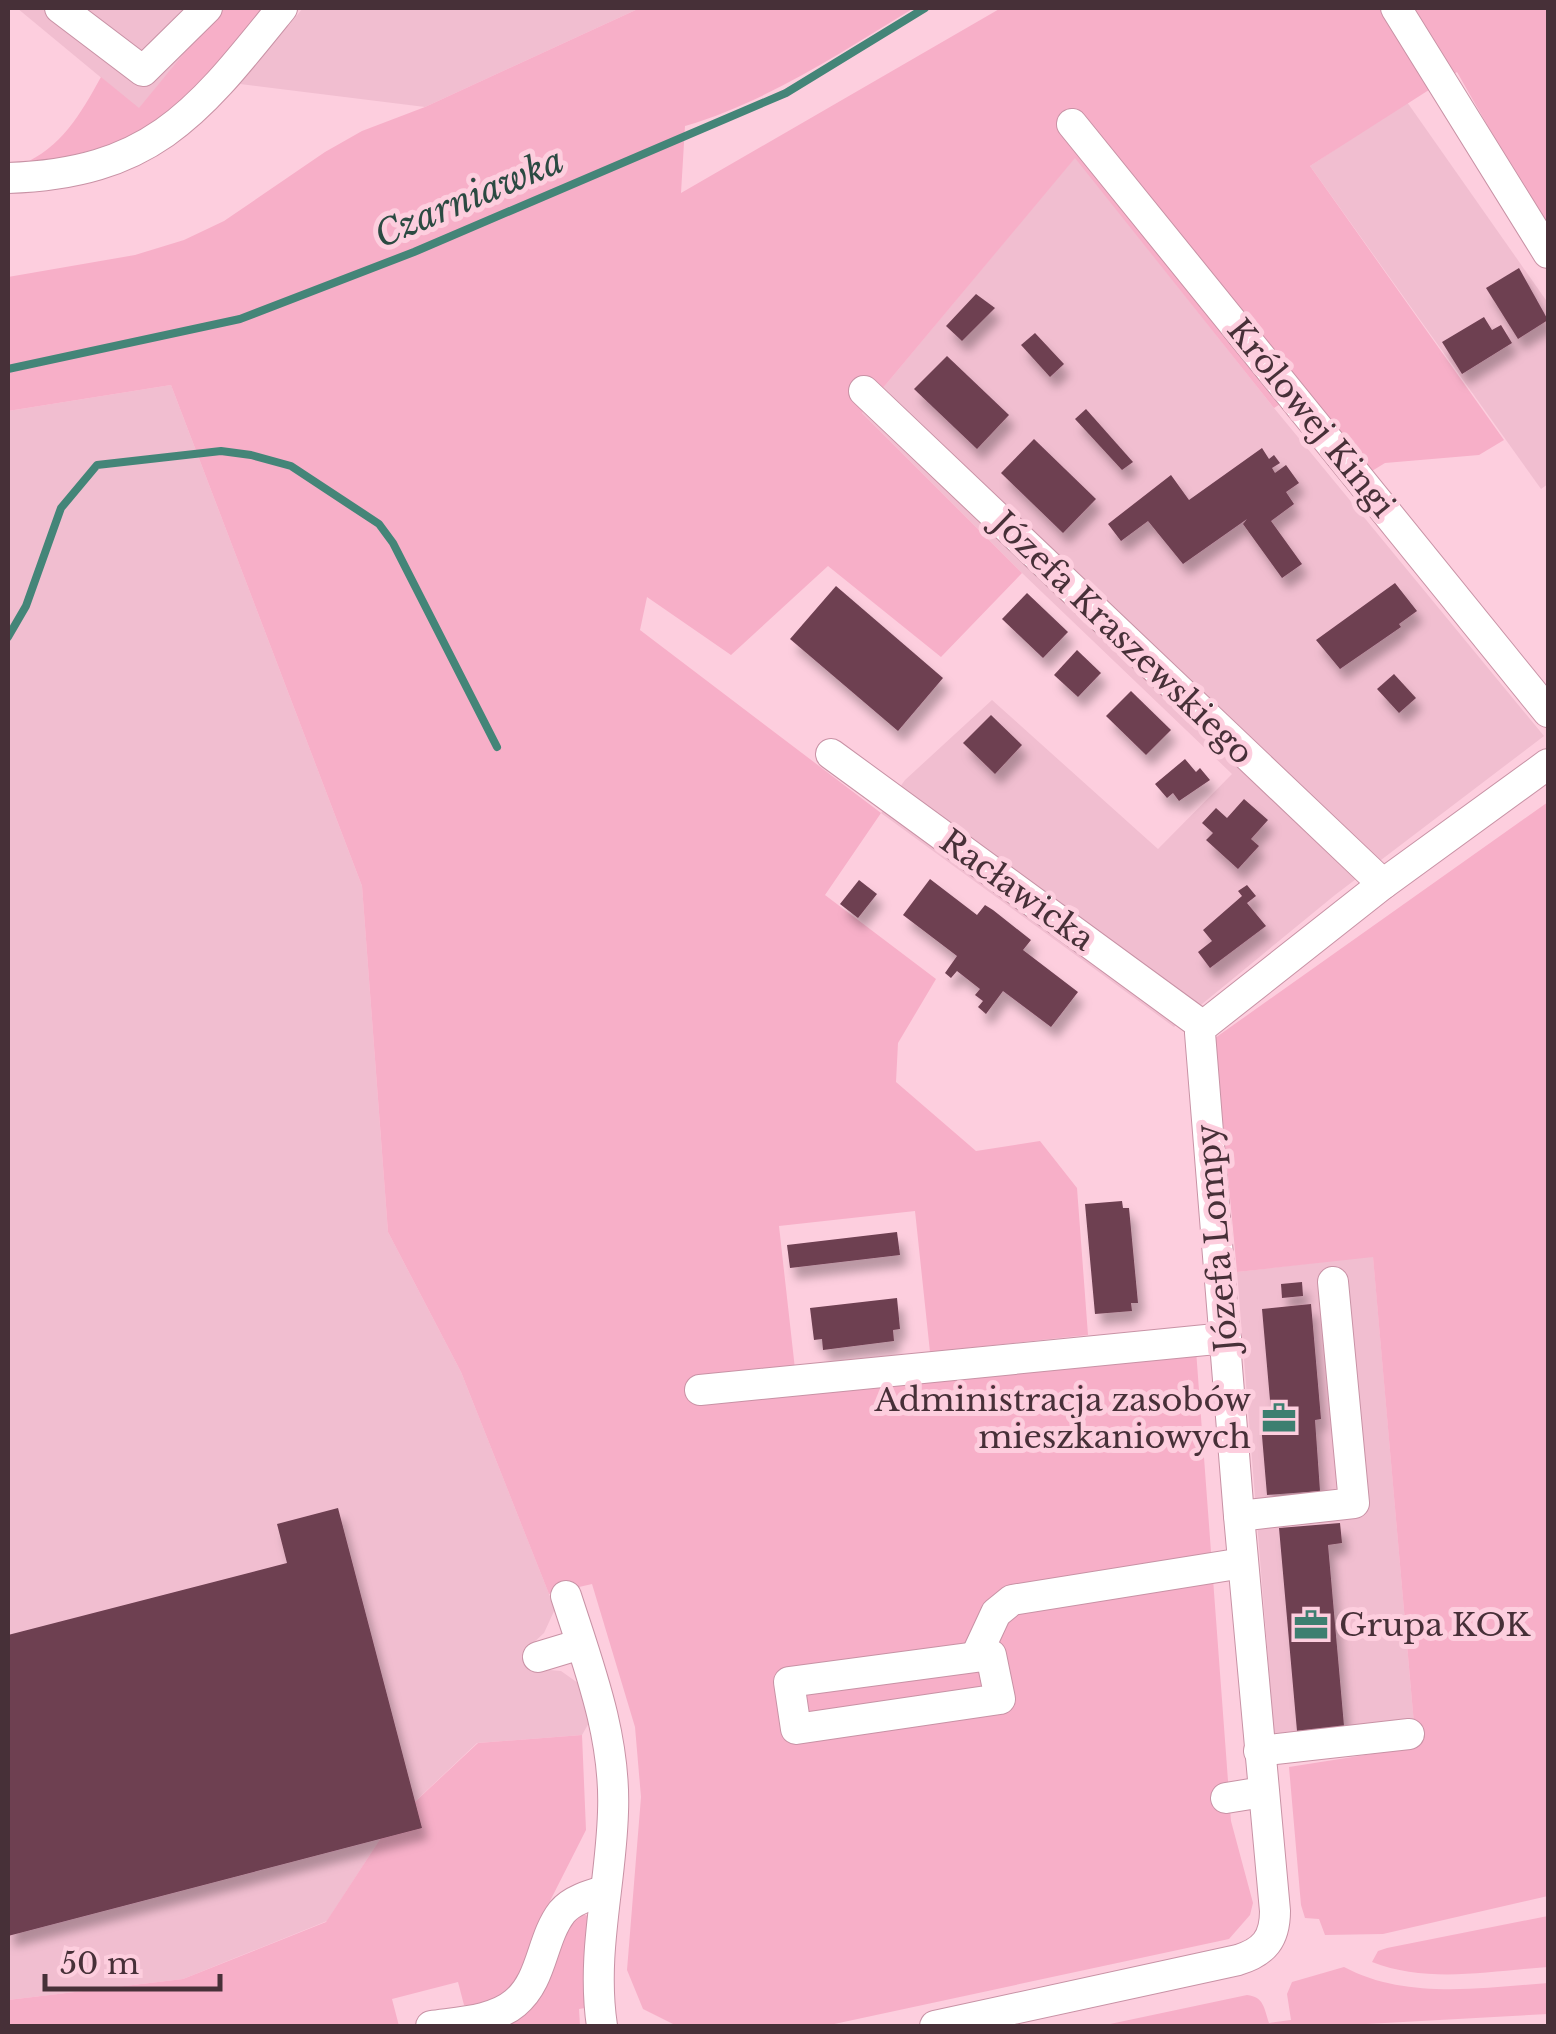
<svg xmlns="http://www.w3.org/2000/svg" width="1556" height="2034" font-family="'Libre Baskerville',serif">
<defs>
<filter id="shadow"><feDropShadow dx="6" dy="11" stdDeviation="5" flood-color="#0004"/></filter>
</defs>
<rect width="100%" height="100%" fill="#fdcede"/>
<g fill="#f1bed0">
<polygon points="17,8 221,8 139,109"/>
<polygon points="303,8 640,8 425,107 240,84"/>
<polygon points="1407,102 1548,303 1548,484 1541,489 1310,166"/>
<polygon points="1075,157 1274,408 1544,736 1335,895 1174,1027 881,813 905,780 992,700 1158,849 1232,774 1022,573 862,413"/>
<polygon points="171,385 362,886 388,1232 461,1372 555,1609 544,1633 532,1644 538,1669 561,1671 578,1683 590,1721 582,1735 477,1743 388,1827 327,1921 183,1979 8,2000 8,411"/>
<polygon points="1373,1256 1416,1747 1276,1759 1237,1272"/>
</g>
<g fill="#f7afc8">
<path d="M221 8H269C248 34 228 63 205 87 156 137 87 155 21 165 62 147 80 115 101 77L139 108Z"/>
<path d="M640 8H914C840 53 769 101 685 126L681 193 1001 8H1548V232L1457 72 1310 166 1504 440 1479 455 1385 463 1367 474 1301 391 1274 408 1075 158 862 413 1022 573 941 657 828 566 731 655 647 597 640 630 881 813 825 895 936 979 898 1043 896 1082 976 1151 1040 1141 1077 1188 1088 1335 930 1352 915 1211 779 1226 797 1387 1196 1350 1231 1821 1253 1903 1250 1915 1229 1939 825 2026H677L643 2009 627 1970 641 1797 635 1727 592 1584 549 1594 461 1372 388 1232 362 886 171 385 8 411V277L135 255 184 240 224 221 325 152 362 131 425 107Z"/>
<polygon points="1548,802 1548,1896 1383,1934 1325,1935 1319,1919 1305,1918 1301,1905 1289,1767 1416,1747 1373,1257 1237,1272 1215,1038"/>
<path d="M582 1735 586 1830 549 1903 551 1912C542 1932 521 1988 505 2000 494 2008 477 2008 464 2005L458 1982 392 1999 399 2026H8V2000L183 1979 326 1922 388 1827 478 1743Z"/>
<polygon points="577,1912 588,1916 591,2007 579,2009 580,2026 475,2026"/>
<path d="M1548 1916V1967C1490 1971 1428 1984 1372 1962L1378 1951 1387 1948Z"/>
<path d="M1344 1967C1406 2000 1482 1988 1548 1983V2014L1330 2026H1082L1110 2024 1247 1995C1264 1997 1264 2008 1269 2023L1291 2020 1287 1994 1292 1982Z"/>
</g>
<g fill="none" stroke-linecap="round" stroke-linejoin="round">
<g stroke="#448578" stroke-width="8">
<polyline points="8,369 240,319 414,252 786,93 925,8"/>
<polyline points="8,637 26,606 61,508 97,465 221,451 251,455 291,466 379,524 393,543 497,747"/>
</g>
</g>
<g fill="#6e3f51" filter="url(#shadow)">
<polygon points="1519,268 1548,320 1518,339 1486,288"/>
<polygon points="976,294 995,308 962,341 946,326"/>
<polygon points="1484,317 1492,330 1501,325 1512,343 1462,374 1442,342"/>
<polygon points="1035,333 1064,364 1050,377 1021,345"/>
<polygon points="947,356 1009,415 977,449 914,389"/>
<polygon points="1086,409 1133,462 1122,470 1075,419"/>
<polygon points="1034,439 1096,499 1063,533 1001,473"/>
<polygon points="1262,448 1269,459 1274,455 1280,463 1272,468 1275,473 1286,465 1299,483 1286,492 1294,504 1271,521 1302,564 1282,578 1243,524 1247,519 1183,564 1148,521 1121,541 1108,524 1171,475 1189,500"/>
<polygon points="1395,583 1417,611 1399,624 1401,627 1340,669 1316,640"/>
<polygon points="836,586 943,678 898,731 790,639"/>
<polygon points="1027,593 1068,632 1043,658 1002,619"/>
<polygon points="1077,650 1101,673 1078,697 1054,675"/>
<polygon points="1394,674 1416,698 1399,713 1377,689"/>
<polygon points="1131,691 1171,730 1146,755 1106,716"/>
<polygon points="991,715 1022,745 995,774 963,743"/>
<polygon points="1185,759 1196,772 1200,768 1210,780 1179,801 1173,793 1167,798 1155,784"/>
<polygon points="1244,799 1268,820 1251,839 1259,846 1238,869 1206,840 1213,833 1202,823 1216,808 1227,818"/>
<polygon points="930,879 977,915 985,905 993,910 1031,940 1023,950 1078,992 1051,1027 1003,991 986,1014 978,1007 983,1001 975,995 980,989 957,971 951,978 945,973 957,956 903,915"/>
<polygon points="859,880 877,894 858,918 840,904"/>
<polygon points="1247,885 1256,896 1247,903 1266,926 1210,968 1198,952 1212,941 1203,930 1242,896 1238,891"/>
<polygon points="1122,1201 1123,1208 1129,1208 1138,1303 1131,1303 1132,1311 1095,1314 1085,1204"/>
<polygon points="897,1232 900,1255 790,1268 787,1245"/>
<polygon points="1302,1282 1303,1296 1282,1298 1281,1284"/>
<polygon points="897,1298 900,1329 893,1330 894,1341 823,1350 822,1339 814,1340 810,1308"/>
<polygon points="1311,1304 1321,1419 1315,1420 1320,1491 1267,1495 1261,1424 1272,1423 1262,1309"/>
<polygon points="338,1508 422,1828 8,1936 8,1635 287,1563 277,1524"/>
<polygon points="1340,1523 1342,1543 1328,1545 1344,1726 1297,1731 1279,1528"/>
</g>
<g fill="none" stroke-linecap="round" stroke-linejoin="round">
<g stroke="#c892a5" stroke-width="32">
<g id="minor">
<polyline points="60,8 143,71 207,8"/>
<polyline points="1396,8 1548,253"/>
<polyline points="1072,124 1548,712"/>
<path d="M8 178C153 173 198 112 282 8"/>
<polyline points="864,391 1383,884"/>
<polyline points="831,754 1203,1026"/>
<polyline points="700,1390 1226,1338"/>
<polyline points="1239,1516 1354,1503 1333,1282"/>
<path d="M566 1596C589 1667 616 1737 613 1812 611 1885 591 1953 602 2026"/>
<polygon points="991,1655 1000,1699 796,1729 789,1682"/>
<polyline points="976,1656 996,1613 1012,1600 1243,1563"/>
<polyline points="538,1657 581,1644"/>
<polyline points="1259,1751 1409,1734"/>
<polyline points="1226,1798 1263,1792"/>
<path d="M431 2026C458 2022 494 2021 515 2003 543 1980 541 1939 562 1912 572 1900 590 1895 604 1891"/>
<path d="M935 2026 1238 1960C1264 1952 1275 1939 1275 1911L1239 1516 1200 1033 1203 1026 1383 884 1548 764"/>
</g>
</g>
<use href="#minor" stroke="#fff" stroke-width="30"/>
</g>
<defs>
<g id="office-bare" transform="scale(2.7)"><path d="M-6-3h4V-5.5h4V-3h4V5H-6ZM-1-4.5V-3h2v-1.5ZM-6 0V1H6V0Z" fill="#3d7f70" stroke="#fdcede" stroke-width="2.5" paint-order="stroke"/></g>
</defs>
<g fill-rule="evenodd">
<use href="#office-bare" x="1279" y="1418"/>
<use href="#office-bare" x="1311" y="1625"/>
</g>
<g text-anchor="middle" stroke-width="10" stroke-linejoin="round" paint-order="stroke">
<g font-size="32" fill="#473038" stroke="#fdcede">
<text transform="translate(1311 418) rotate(51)" y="11">Królowej Kingi</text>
<text transform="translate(1123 638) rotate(44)" y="11">Józefa Kraszewskiego</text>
<text transform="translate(1017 890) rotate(36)" y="11">Racławicka</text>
<text transform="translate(1217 1238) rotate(-95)" y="11">Józefa Lompy</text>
</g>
<g font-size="32" fill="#473038" stroke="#fdcede" text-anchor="end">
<text x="1251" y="1411">Administracja zasobów<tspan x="1251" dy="37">mieszkaniowych</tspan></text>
<text x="1339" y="1636" text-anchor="start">Grupa KOK</text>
</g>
<g font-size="35" font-style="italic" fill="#2b4a42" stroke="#fdcede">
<text transform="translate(469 198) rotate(-23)" y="12">Czarniawka</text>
</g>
</g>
<rect width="1556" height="2034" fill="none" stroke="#473038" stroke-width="20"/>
<path d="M45 1974v15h175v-15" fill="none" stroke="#473038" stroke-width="5"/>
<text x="60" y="1974" font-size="30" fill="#473038" stroke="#fdcede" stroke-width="8" paint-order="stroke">50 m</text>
</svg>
